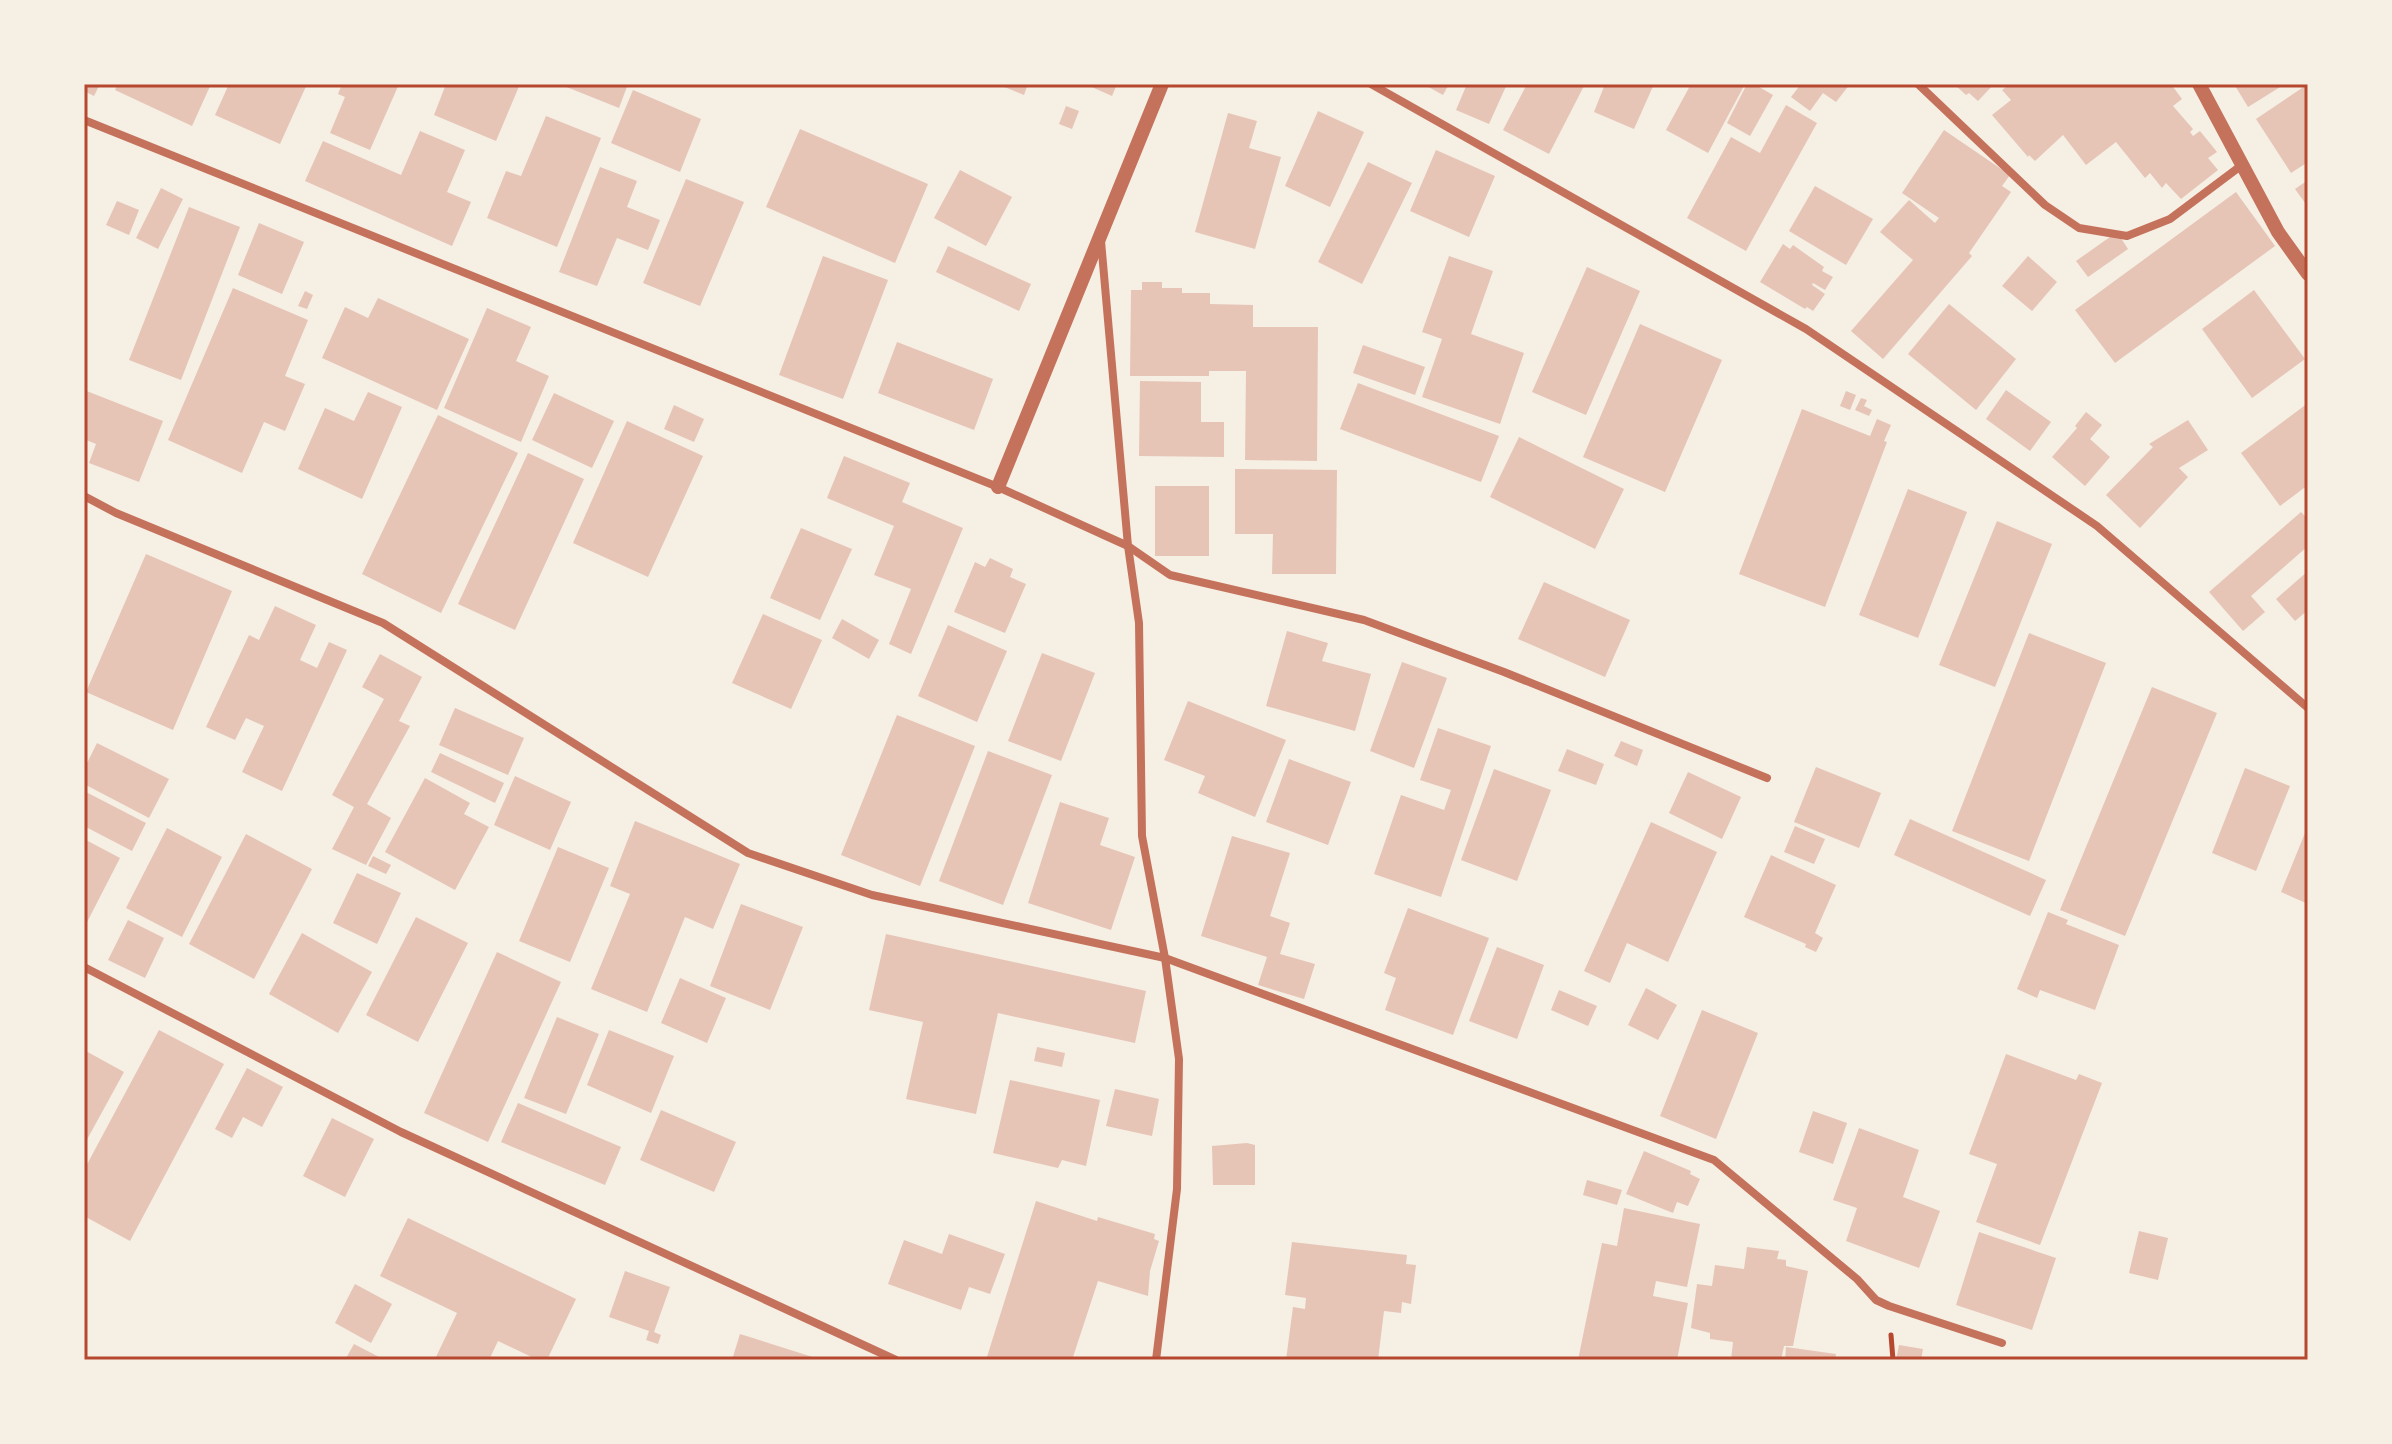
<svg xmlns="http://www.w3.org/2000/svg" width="2392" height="1444" font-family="'Roboto Condensed',sans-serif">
<rect width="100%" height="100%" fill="#f6efe4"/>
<g fill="#e6c5b7">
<polygon points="84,84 100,84 94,96 84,91"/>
<polygon points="118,84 211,84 192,126 115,90"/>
<polygon points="229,84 307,84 280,144 215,115"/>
<polygon points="342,84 399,84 370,150 330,133 345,97 338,94"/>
<polygon points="446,84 520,84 496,141 434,115"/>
<polygon points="559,84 628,84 619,108"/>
<polygon points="997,84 1028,84 1024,95"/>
<polygon points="1085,84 1117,84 1112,96"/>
<polygon points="1423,84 1449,84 1443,95"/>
<polygon points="1467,84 1507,84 1489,124 1456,110"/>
<polygon points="1527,84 1585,84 1549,154 1503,130"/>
<polygon points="1605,84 1654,84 1634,129 1594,112"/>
<polygon points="1691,84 1745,84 1708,153 1666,130"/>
<polygon points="1747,84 1754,84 1773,95 1750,136 1727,123"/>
<polygon points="1801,84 1850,84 1836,102 1823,93 1810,111 1791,97"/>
<polygon points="1954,84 1994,84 1978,101 1969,93 1966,95"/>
<polygon points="2010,84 2171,84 2182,99 2173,106 2193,129 2190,132 2193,136 2200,131 2217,152 2208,158 2218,170 2181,199 2166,183 2162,188 2150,173 2145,178 2116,142 2086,165 2063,135 2035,161 2029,155 2028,157 1992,115 2011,100 2002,90"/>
<polygon points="2234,84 2285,84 2248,107"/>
<polygon points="2308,84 2308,162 2291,173 2256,119"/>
<polygon points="633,90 701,119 680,172 611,143"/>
<polygon points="1786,105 1817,123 1746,251 1687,218 1731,137 1760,153"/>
<polygon points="1066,106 1079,111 1072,129 1059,124"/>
<polygon points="1318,111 1364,132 1330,207 1285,186"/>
<polygon points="1228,113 1257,121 1249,148 1281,157 1255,249 1195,232"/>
<polygon points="546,116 601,138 557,247 487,218 506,171 521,176"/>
<polygon points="800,129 928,184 895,263 766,207"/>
<polygon points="1944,130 2010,175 2002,186 2011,192 1969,253 1972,256 1883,359 1851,331 1913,260 1880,232 1909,200 1935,223 1939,218 1902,193"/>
<polygon points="420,131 465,150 447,192 471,202 452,246 305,181 323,141 401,175"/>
<polygon points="1436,150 1495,176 1469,237 1410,211"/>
<polygon points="1368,162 1412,183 1362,284 1318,262"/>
<polygon points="600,167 637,181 627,207 660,220 648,250 617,238 597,286 559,272"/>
<polygon points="960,170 1012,197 986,246 934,218"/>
<polygon points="686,179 744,202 700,306 643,283"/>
<polygon points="2308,180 2308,207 2295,189"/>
<polygon points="1815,186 1873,219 1846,265 1789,231"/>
<polygon points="161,188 183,199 158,249 136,238"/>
<polygon points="2236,192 2275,246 2115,363 2075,310"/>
<polygon points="117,201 139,210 129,235 106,225"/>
<polygon points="189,207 240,227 181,380 129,360"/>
<polygon points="259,223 304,242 282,294 238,275"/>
<polygon points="2117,232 2128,249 2088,277 2076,261"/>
<polygon points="1783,244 1790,249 1793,245 1824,267 1822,271 1833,277 1825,290 1813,283 1812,285 1825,294 1813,311 1807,307 1805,309 1760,282"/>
<polygon points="948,246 1031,284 1019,311 936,272"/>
<polygon points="823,256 888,280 843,399 779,375"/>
<polygon points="1449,256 1493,271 1471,334 1524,353 1500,424 1422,397 1442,339 1422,332"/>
<polygon points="2028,256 2057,282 2032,311 2002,286"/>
<polygon points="1587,267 1640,291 1586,415 1532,392"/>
<polygon points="1142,282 1162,282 1162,288 1182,288 1182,293 1210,293 1210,304 1253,305 1253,327 1318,327 1317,461 1245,460 1246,371 1209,371 1209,376 1130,376 1131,290 1142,290"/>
<polygon points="233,288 308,320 285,376 305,384 285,431 264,422 242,473 168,440"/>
<polygon points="2254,290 2305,359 2252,398 2202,329"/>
<polygon points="305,291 313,295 307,309 298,306"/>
<polygon points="378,298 469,339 437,410 322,358 345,307 368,318"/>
<polygon points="1949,304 2016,359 1976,410 1908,354"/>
<polygon points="487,308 531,327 516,361 549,376 521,442 444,408"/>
<polygon points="1640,324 1722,360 1665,492 1583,457"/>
<polygon points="897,342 993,379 974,430 878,393"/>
<polygon points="1363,345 1425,367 1415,395 1353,373"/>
<polygon points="1140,381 1201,382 1201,422 1224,422 1224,457 1139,456"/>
<polygon points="1358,383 1499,436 1481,482 1340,429"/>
<polygon points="84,390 163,421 139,482 89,463 96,444 84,439"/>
<polygon points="2006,390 2051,422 2030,451 1986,419"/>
<polygon points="1846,391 1856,395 1850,410 1840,406"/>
<polygon points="368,392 402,407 362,499 298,469 325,408 354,421"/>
<polygon points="554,393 614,421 592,468 532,440"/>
<polygon points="1861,398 1867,400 1864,406 1872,410 1869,416 1855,410"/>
<polygon points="2308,403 2308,485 2280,506 2241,453"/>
<polygon points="674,405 704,419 694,442 664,429"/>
<polygon points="1802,409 1870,436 1877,419 1891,425 1884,441 1887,442 1825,607 1739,574"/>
<polygon points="2086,412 2102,425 2090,439 2110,457 2085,486 2052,457 2077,428 2075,426"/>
<polygon points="438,415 518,453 441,613 362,574"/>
<polygon points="2188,420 2208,450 2179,468 2188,477 2140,528 2106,495 2153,447 2149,444"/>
<polygon points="627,421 703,456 648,577 573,543"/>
<polygon points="1519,437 1624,489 1595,549 1490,497"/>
<polygon points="528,453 584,479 515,630 458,604"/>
<polygon points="844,456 910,483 902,502 963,528 911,654 889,644 911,589 874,575 894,526 827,498"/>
<polygon points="1235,469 1337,470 1336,574 1272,574 1273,534 1235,534"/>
<rect x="1155" y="486" width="54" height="70"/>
<polygon points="1908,489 1967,512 1918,638 1859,615"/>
<polygon points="2301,512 2308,519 2308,546 2251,596 2265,612 2243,631 2209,592"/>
<polygon points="1997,521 2052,544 1995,687 1939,665"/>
<polygon points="801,528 852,549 820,620 770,598"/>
<polygon points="146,554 232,591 173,730 86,692"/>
<polygon points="990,558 1013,569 1010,577 1026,584 1005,633 954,612 975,562 985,567"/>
<polygon points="2308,571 2308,610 2295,621 2276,599"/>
<polygon points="1544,582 1630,620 1605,677 1518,639"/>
<polygon points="275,606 316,625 300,660 317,668 329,642 347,650 282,791 242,772 264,726 246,718 235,740 206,727 249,635 259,640"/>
<polygon points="763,614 822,640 791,709 732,683"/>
<polygon points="842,619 879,640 869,659 832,638"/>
<polygon points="948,625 1007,651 977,722 918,696"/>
<polygon points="1287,631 1328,643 1322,661 1371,674 1355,731 1266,706"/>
<polygon points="2029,633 2106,663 2029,861 1952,831"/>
<polygon points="1042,653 1095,673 1061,761 1008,741"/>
<polygon points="380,654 422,677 399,721 410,726 367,804 391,818 366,865 332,849 354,807 332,795 384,699 362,687"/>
<polygon points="1402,662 1447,678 1414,768 1370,751"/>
<polygon points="2152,687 2217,713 2125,936 2060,910"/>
<polygon points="1188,701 1286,740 1255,817 1198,793 1205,776 1164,760"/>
<polygon points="455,708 524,738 508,775 439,745"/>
<polygon points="897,715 975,746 920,886 841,855"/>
<polygon points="1438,728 1491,746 1441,897 1374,874 1401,795 1444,810 1451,790 1420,780"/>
<polygon points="1621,741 1643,750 1637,766 1614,756"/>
<polygon points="97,743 169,779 149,818 84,784 84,769"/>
<polygon points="1567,749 1604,764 1596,785 1558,771"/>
<polygon points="988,751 1052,775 1003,905 939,881"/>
<polygon points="440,753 504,783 495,803 431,772"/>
<polygon points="1289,759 1351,782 1328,845 1266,822"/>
<polygon points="1816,767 1881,793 1859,848 1794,822"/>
<polygon points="2245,768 2290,786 2256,871 2212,853"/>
<polygon points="1494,769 1551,790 1517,881 1461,860"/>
<polygon points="1688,772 1741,797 1722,839 1669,813"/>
<polygon points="515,776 571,802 550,850 494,825"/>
<polygon points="425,778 470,803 464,814 489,827 455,890 385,852"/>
<polygon points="84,791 146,823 132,851 84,826"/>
<polygon points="1060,802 1109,818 1100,845 1135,857 1111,930 1028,903"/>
<polygon points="1910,819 2046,880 2030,916 1894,855"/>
<polygon points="635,821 740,864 713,929 685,917 647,1012 591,989 630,894 610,886"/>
<polygon points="1651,822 1717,852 1668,962 1627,943 1610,983 1584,971"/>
<polygon points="1795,826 1825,839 1814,864 1784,852"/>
<polygon points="167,828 222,857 182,937 126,908"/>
<polygon points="2305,833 2308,834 2308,904 2281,892"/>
<polygon points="246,834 312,869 254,979 189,944"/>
<polygon points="1232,836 1290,853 1270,916 1290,923 1280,954 1315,964 1304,999 1258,985 1267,957 1201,936"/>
<polygon points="84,839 120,858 84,928"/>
<polygon points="558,847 609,868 570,962 519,941"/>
<polygon points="1771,855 1836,885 1815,933 1823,938 1816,952 1805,947 1806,944 1744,917"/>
<polygon points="373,856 391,865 386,874 368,866"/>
<polygon points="357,873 401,893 377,944 333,923"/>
<polygon points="741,904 803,927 770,1010 710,986"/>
<polygon points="1408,908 1489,938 1453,1035 1385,1010 1396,978 1384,973"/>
<polygon points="2048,912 2068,920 2066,924 2119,945 2095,1010 2040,990 2037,998 2017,989"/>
<polygon points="416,917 468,943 418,1042 366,1015"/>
<polygon points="128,920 164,938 145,978 108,960"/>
<polygon points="302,933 372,972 338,1033 269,994"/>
<polygon points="886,934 1146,991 1135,1043 998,1013 976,1114 906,1099 923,1022 869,1010"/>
<polygon points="1497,947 1544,965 1517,1039 1469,1021"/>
<polygon points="497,952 561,982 488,1142 424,1113"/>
<polygon points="680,978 726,998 707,1043 661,1023"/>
<polygon points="1646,988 1677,1005 1658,1040 1628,1025"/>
<polygon points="1559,990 1597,1006 1588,1026 1551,1010"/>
<polygon points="1702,1010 1758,1033 1716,1139 1660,1116"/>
<polygon points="557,1017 599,1034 566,1114 524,1098"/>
<polygon points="159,1030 224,1064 130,1241 84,1216 84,1170"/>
<polygon points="609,1030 674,1056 651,1113 587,1085"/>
<polygon points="1037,1047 1065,1053 1062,1067 1034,1061"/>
<polygon points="84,1050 124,1072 84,1145"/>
<polygon points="2006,1054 2076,1080 2079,1074 2102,1083 2040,1245 1976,1222 1997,1164 1969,1154"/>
<polygon points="247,1068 283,1087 262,1127 243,1117 232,1138 215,1129"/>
<polygon points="1010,1080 1100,1100 1086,1166 1062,1160 1058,1168 993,1153"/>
<polygon points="1115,1089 1159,1099 1152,1136 1106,1126"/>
<polygon points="518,1103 621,1147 605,1185 501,1142"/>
<polygon points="661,1110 736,1142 714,1192 640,1160"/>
<polygon points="1813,1111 1847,1123 1833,1164 1799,1152"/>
<polygon points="332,1118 374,1139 345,1197 303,1176"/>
<polygon points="1859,1128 1919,1150 1903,1197 1940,1211 1919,1268 1846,1241 1857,1208 1833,1200"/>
<polygon points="1247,1143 1255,1145 1255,1185 1213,1185 1212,1146"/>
<polygon points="1644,1151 1691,1171 1690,1174 1700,1179 1688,1206 1677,1202 1673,1213 1626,1194"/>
<polygon points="1587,1180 1622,1190 1617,1205 1583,1195"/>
<polygon points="1036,1201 1097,1221 1098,1217 1155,1234 1154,1239 1159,1241 1150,1271 1148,1296 1098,1281 1072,1360 986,1360"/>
<polygon points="1624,1208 1700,1224 1687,1287 1656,1281 1653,1296 1688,1303 1677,1360 1578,1360 1602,1243 1617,1246"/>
<polygon points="408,1218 576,1299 547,1360 538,1360 498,1341 489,1360 435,1359 457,1313 380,1276"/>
<polygon points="2139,1231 2168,1238 2158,1280 2129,1273"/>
<polygon points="1979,1232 2056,1258 2032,1330 1956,1305"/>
<polygon points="949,1234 1005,1254 990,1294 969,1287 961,1310 888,1284 904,1240 942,1254"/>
<polygon points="1292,1242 1407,1255 1406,1264 1416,1265 1411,1304 1402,1302 1401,1313 1384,1311 1378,1360 1286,1360 1293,1307 1305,1309 1306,1298 1285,1295"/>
<polygon points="1747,1247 1779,1251 1777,1259 1786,1260 1786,1266 1808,1271 1793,1346 1784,1346 1781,1360 1731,1360 1733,1342 1710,1339 1710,1333 1691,1328 1697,1284 1712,1286 1715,1265 1744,1269"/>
<polygon points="625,1271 670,1287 654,1332 661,1335 658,1344 646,1340 649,1331 609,1317"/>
<polygon points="355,1284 392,1304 371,1343 335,1323"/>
<polygon points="740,1334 819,1359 819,1360 732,1360"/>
<polygon points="354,1344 385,1360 345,1360"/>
<polygon points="1899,1345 1923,1349 1921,1360 1896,1360"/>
<polygon points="1786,1347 1836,1354 1835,1360 1785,1360"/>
</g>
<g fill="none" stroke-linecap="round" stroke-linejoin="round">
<polyline stroke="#b5482f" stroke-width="5" points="1891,1335 1893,1360"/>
<g stroke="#c5725c" stroke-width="8">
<polyline points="1371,84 1806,329 2097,526 2308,708"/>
<polyline points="1918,84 2045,205 2079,228 2127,236 2170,219 2242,165"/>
<polyline points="84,120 998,487 1128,546 1170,575 1364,620 1504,672 1767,778"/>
<polyline points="1101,241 1128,546 1139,623 1142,836 1165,958 1179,1059 1177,1189 1156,1360"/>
<polyline points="84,496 116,513 383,623 748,853 872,895 1165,958 1714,1160 1857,1279 1876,1300 1889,1306 2002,1343"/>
<polyline points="84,967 401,1132 896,1360"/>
</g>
<g stroke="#c5725c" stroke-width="14">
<polyline points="2199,84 2278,232 2308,274"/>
<polyline points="998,487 1162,84"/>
</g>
</g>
<rect width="2392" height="1444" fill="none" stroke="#f6efe4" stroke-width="172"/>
<rect x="86" y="86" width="2220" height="1272" fill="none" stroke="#b5482f" stroke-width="3"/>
</svg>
